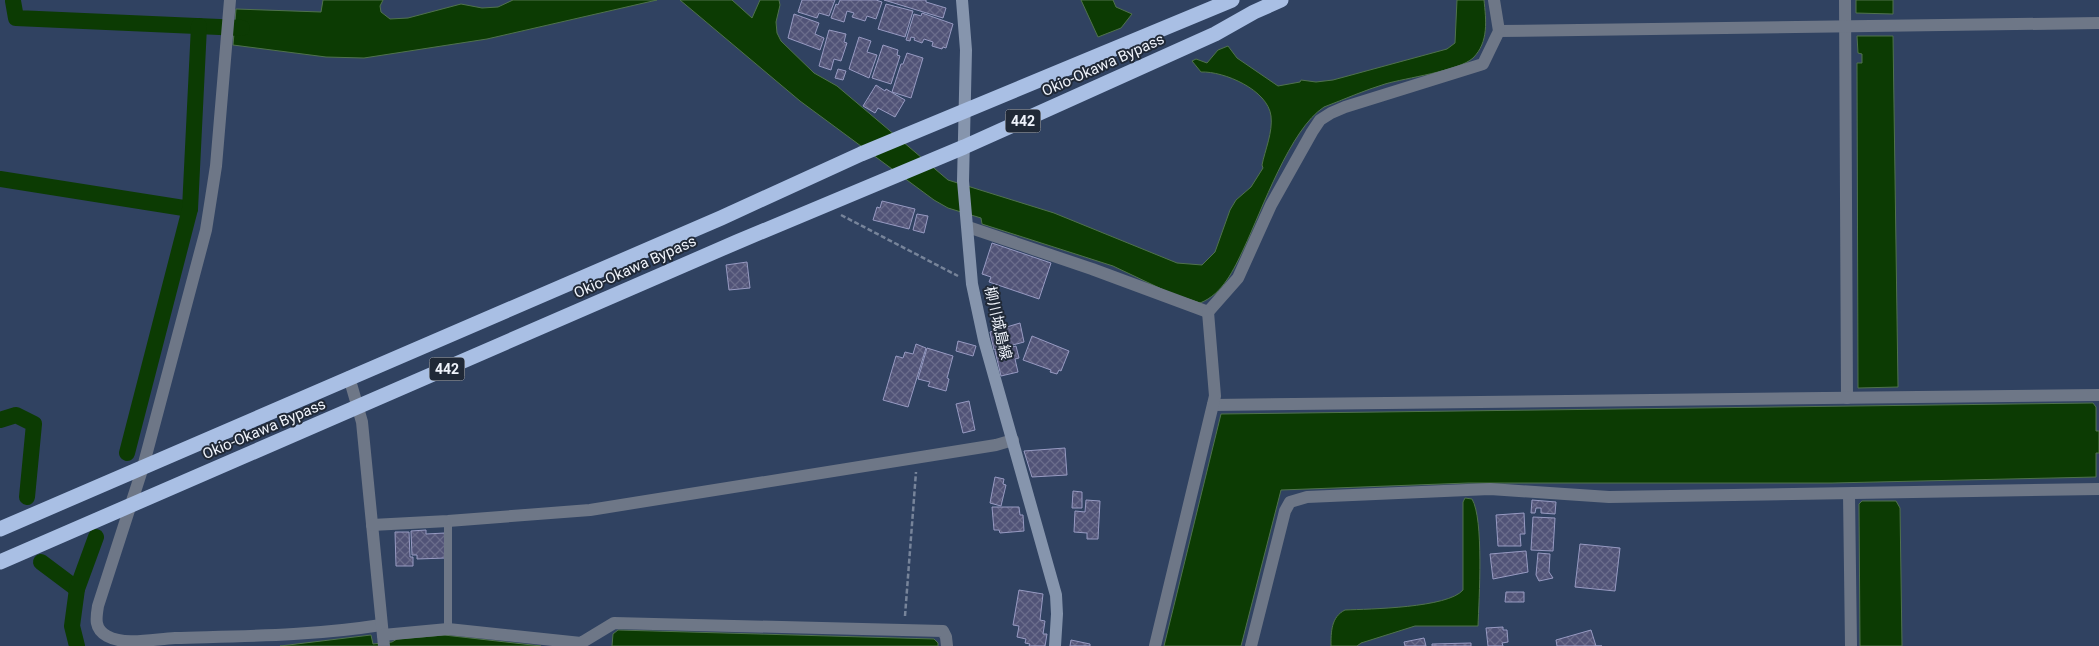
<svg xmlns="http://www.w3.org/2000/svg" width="2099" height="646" font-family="Roboto,'Noto Sans JP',sans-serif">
<defs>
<pattern id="building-cross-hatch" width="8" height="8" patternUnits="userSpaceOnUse" patternTransform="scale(1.25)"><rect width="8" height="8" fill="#515377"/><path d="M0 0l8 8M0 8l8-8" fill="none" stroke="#6a6c8b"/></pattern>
</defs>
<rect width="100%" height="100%" fill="#304261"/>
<g fill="#0c3b03" stroke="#50724d">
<polygon points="323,0 383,0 380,6 381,12 390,19 408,18 461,4 482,8 498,7 513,0 657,0 487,39 364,58 326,57 233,45 236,9 321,12"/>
<path d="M680 0H732L752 18 760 0H779L780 5 776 22 777 33 781 41 814 73 837 86 948 180 1054 213 1177 263 1202 265 1215 252 1230 210 1236 200 1251 187 1263 168 1262 165C1265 150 1273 132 1271 116 1268 90 1224 71 1201 72L1192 61 1196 59 1207 63 1218 50 1228 46 1237 58 1278 86 1300 82 1301 80 1316 82 1333 80 1447 49 1455 43 1457 0H1484C1486 20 1489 42 1473 58 1459 71 1405 78 1385 84 1365 90 1345 99 1324 107 1290 129 1262 210 1244 248 1234 269 1223 294 1200 303L1170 293 1113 266 982 224 981 218 948 208 934 200 800 101Z"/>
<polygon points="1081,0 1113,0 1116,7 1132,14 1121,28 1098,37"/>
<polygon points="1856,0 1893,0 1893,14 1856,13"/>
<polygon points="1857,36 1893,36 1898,387 1858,388 1857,63 1862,63 1862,54 1858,53"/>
<polygon points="2093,403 2096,407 2096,431 2099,431 2099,453 2096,453 2096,477 1832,483 1468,483 1281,490 1241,646 1164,646 1221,414"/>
<path d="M1465 498 1472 499C1484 519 1479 599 1478 626H1415L1361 643 1357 646H1331C1331 632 1331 617 1345 610 1369 609 1448 608 1463 590V502Z"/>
<polygon points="1862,501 1896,501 1900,508 1902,646 1860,646 1859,504"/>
<polygon points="618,630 934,639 938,643 938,646 612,646 613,634"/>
<polygon points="371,635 373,644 392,642 397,639 444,635 541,646 280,646"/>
</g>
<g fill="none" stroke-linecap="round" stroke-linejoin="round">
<g stroke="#0c3b03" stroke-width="16">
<polyline points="13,1 16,18 242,28"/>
<polyline points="0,179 190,209"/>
<polyline points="0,420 16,415 34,424 27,497"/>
<polyline points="127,453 190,209 199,26"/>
<polyline points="41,562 77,589"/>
<polyline points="77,646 72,626 77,589 96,537"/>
</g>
</g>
<g fill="url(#building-cross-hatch)" stroke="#979ac2">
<polygon points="802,0 835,0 829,16 819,13 817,18 798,12"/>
<polygon points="840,0 876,0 882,2 876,19 867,16 865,21 852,17 854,13 847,11 844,22 831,18 836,4 838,5"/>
<polygon points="884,0 926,0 926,2 946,8 943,18"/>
<polygon points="886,4 913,11 905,37 878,29"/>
<polygon points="922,13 953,24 946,48 943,47 942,49 932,46 933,42 924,39 922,43 914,40 915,38 911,37 910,41 906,40 914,14 921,16"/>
<polygon points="794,14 819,23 815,34 824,38 820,50 788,38"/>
<polygon points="829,30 846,34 844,42 847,43 841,61 834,59 831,70 819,66"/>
<polygon points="859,37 871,41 867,52 877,55 869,78 849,69"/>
<polygon points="883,45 898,50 897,55 900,56 891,84 872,78"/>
<polygon points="907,53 923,58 911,98 892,92 901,64 903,64"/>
<polygon points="838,69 846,71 843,80 835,78"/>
<polygon points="876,85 885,91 886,89 905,100 895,117 878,108 875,113 863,106"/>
<polygon points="882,201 915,209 909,229 873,220 877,207 880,208"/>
<polygon points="917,214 928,216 924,233 913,230"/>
<polygon points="992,243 1051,263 1039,299 989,282 991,277 982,274"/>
<polygon points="747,262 750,288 729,290 726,265"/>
<polygon points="1020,323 1024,342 994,350 990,332"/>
<polygon points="1032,336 1069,351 1061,371 1059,370 1057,374 1050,372 1051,370 1023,360"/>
<polygon points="958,341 976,346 973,356 956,351"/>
<polygon points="916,344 926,348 908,407 883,400 896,356 903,358 905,352 913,354"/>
<polygon points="1016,346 1019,358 1015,359 1018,372 1001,376 995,351"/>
<polygon points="927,348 953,356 947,378 949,379 946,391 928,386 930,382 918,379"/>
<polygon points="969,401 975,430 963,433 956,404"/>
<polygon points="1065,448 1067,475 1032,477 1024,451"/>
<polygon points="995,477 1004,479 1003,484 1006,485 1001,506 990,503"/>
<polygon points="1073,491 1082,492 1082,508 1072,508"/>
<polygon points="1086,500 1100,501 1098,539 1087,539 1087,533 1074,532 1075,511 1085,512"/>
<polygon points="1532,500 1556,502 1555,514 1541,513 1541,508 1536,508 1535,513 1531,513"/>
<polygon points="992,507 1019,507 1020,515 1023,515 1024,531 1000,533 999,530 994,530"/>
<polygon points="1524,513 1525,534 1520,534 1521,546 1498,546 1496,515"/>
<polygon points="1533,517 1555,518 1553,551 1531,550"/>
<polygon points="426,530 426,534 445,533 446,558 417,559 417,555 412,555 411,531"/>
<polygon points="395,532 409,532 410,557 413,557 413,566 396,566"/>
<polygon points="1580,544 1620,548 1615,591 1575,587"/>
<polygon points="1526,551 1528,572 1493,579 1490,554"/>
<polygon points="1538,553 1550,554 1549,572 1553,578 1539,581 1536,575"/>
<polygon points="1019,590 1043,594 1040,620 1045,621 1043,634 1047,634 1045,646 1029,646 1030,644 1025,643 1026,639 1017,637 1019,626 1013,625"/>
<polygon points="1506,592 1524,592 1524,602 1505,602"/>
<polygon points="1503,627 1503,630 1507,630 1508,642 1502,643 1503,646 1488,646 1486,628"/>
<polygon points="1591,630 1596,646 1602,646 1557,646 1556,640"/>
<polygon points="1424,638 1426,646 1405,646 1404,642"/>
<polygon points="1071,640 1090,644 1090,646 1070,646"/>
<polygon points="1471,643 1471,646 1432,646 1432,644"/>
</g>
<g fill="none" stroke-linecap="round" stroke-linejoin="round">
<g stroke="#77849a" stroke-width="2.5" stroke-dasharray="5 2.5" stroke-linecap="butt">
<polyline points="841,215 958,276"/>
<polyline points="905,616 916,472"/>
</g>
<polyline stroke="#6e7787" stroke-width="8" points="448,521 448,629"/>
<g stroke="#6e7787" stroke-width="12">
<path d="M230 0 216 166 206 230 143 467 98 606C96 618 94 629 107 636 125 646 154 639 175 638 244 636 312 636 381 625"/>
<polyline points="1845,0 1847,398"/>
<polyline points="1499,31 2099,23"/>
<polyline points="968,227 1092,269 1208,312 1238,278 1271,205 1312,132 1320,120 1331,113 1345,107 1483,64 1499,31 1494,0"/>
<polyline points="349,377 362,422 384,646"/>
<polyline points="1213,405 2099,395"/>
<polyline points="1849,494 1851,646"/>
<polyline points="372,525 448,521 590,510 996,445 1013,440"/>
<polyline points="383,635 448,629 581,643 614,623 943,631 946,637 947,646"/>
<polyline points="1155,646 1215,396 1208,312"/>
<polyline points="1251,646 1285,511 1290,502 1307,497 1490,489 1609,497 2099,489"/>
</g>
<polyline stroke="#8695ad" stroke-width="12" points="962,0 966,50 963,181 972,284 984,340 1056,595 1057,614 1055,646"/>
<g stroke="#a9bfe4" stroke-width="15">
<polyline points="0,529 721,218 861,154 1232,0"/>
<polyline points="0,562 737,242 964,147 1215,34 1254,12 1281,0"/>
</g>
</g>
<g text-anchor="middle" stroke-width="4" stroke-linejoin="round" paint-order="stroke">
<g fill="#202937" stroke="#b1b6c0" stroke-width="1">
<rect x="1005.5" y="109.5" width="35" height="23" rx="4"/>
<rect x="429.5" y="357.5" width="35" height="23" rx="4"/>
</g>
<g font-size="14" font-weight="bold" fill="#eff3fb">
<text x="1023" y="126">442</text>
<text x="447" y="374">442</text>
</g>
<g font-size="15" fill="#eff3fb" stroke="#202937">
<text transform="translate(1103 65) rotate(-24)" y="5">Okio-Okawa Bypass</text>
<text transform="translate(635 267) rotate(-24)" y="5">Okio-Okawa Bypass</text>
<text transform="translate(998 323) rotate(77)" y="5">柳川城島線</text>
<text transform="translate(264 429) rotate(-23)" y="5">Okio-Okawa Bypass</text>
</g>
</g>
</svg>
